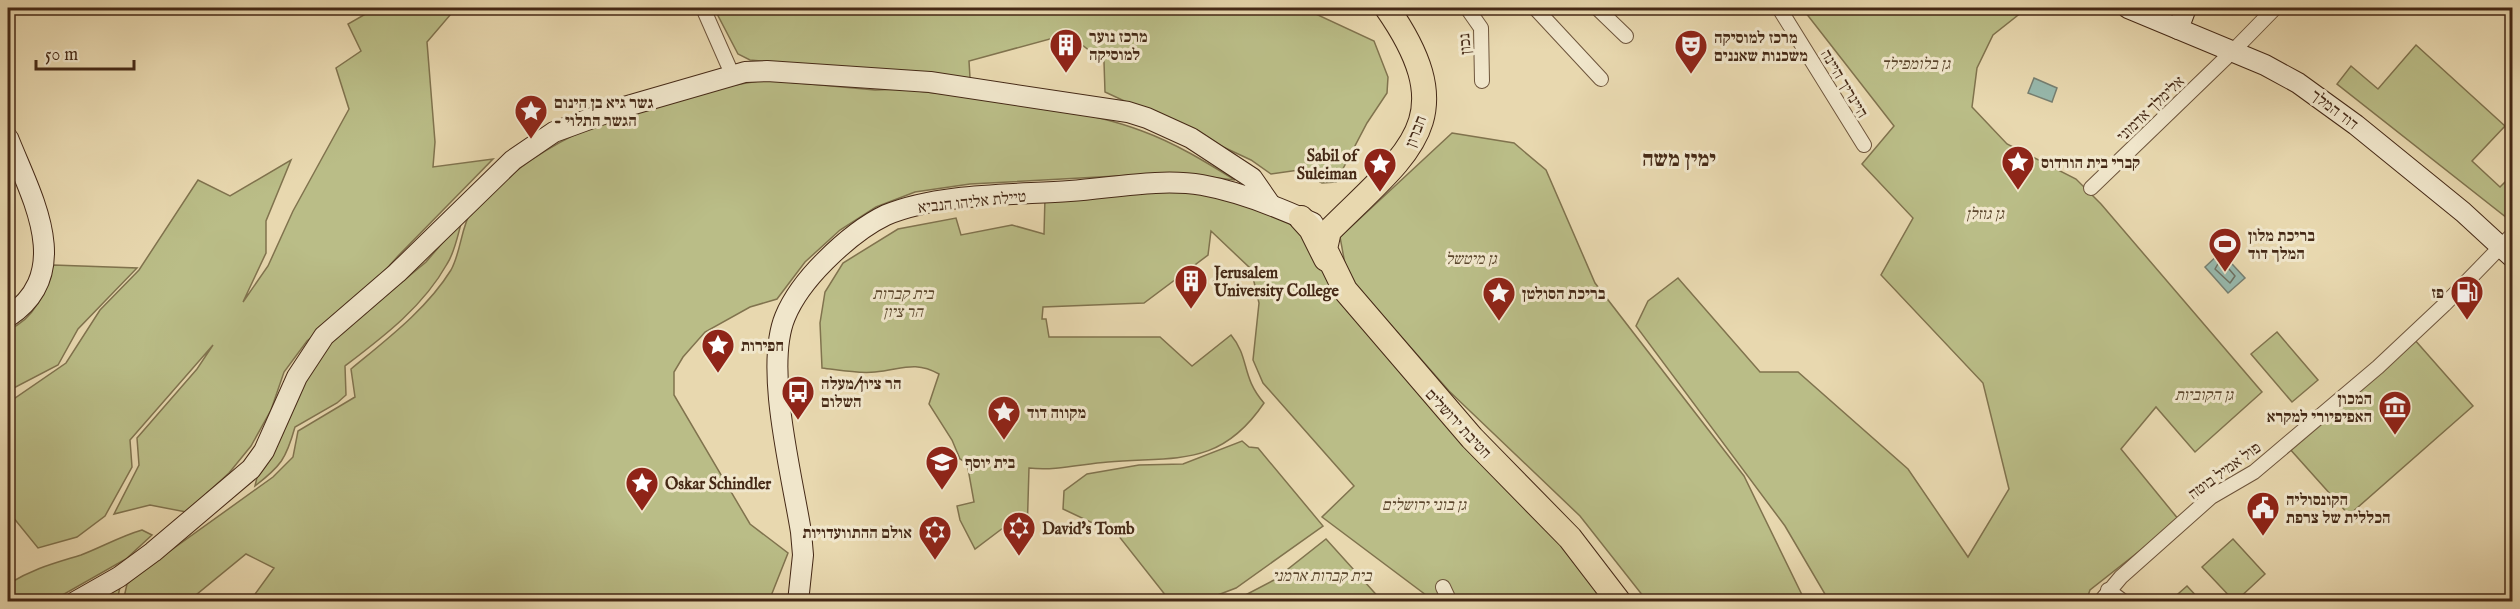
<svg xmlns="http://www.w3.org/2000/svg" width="2520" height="609" font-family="'IM FELL English','Frank Ruhl Libre',serif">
<rect width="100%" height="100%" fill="#e8d8af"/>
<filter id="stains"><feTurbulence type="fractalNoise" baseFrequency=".00333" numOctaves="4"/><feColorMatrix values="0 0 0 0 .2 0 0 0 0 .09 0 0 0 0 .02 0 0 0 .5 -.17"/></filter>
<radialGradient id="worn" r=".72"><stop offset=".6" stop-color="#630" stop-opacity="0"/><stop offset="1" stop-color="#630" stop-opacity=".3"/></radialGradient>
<g fill="#babd87" stroke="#80734e" stroke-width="1.5">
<polygon points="376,8 448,8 451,14 427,42 435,142 433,167 493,159 398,256 364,294 307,341 284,372 271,410 251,446 229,473 186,512 150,505 114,514 139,465 137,438 197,369 213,345 130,440 132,467 105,516 77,537 38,548 8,511 8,403 66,363 100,310 139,270 198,180 230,196 291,160 266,221 266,253 243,302 268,266 293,211 349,109 336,68 361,51 348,24"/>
<polygon points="714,8 1303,8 1374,41 1388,77 1387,93 1367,123 1336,182 1322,183 1299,170 1271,174 1251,160 1105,92 1104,62 1068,34 969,61 970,78 750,60 738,54"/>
<polygon points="1802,8 2027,8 1993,35 1977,68 1972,107 2007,144 2076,179 2101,204 2262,392 2195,452 2156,407 2121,449 2179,520 2090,590 2086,601 1829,601 1785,526 1636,326 1648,301 1678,278 1760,372 1798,372 1908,469 1968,557 2009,489 1983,383 1881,275 1913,218 1862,164 1894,126"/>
<polygon points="2416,45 2505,126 2472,161 2500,187 2512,175 2512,213 2507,218 2337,84 2351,66 2378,89"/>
<path d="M766 80 875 90 903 89C977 99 1073 105 1142 131 1175 143 1206 162 1235 180L1172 173 970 184 915 192 876 207 840 230 805 262 777 299 750 307 705 332 683 357 674 372V395L750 524 788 553 769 601H250L274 568 246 554 196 595 195 601 123 602 127 584 142 571 273 477 293 457 298 431 355 397 351 369C386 340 427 309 451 270 461 252 461 227 472 209 477 200 491 192 499 185 571 121 671 94 766 80Z"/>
<polygon points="1452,133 1514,143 1546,170 1595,283 1744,476 1805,601 1647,601 1580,516 1449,391 1347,275 1340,237"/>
<path d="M1209 190 1322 234 1318 251 1576 559 1606 601H1434L1322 517 1354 486 1263 383 1253 360 1259 303 1251 269 1211 231 1208 255 1144 303 1043 307 1042 319H1046L1049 337H1160L1192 366 1231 335C1250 358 1241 377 1264 403 1220 468 1176 456 1108 462 1082 464 1056 471 1029 468L1027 535 1023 531 1008 534 1003 528 975 549 960 520 957 506 974 502 967 463 960 459 952 440 929 404 939 374C914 360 901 370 875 372 858 374 839 370 822 368L820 323 825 292 843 263 898 229 956 218 961 235 1012 225 1044 234 1045 197Z"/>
<path d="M462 220C458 234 455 252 447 264 423 307 383 337 345 366L346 395 337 403 295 427C286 459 281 466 255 486L258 473 314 363 331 341 426 262Z"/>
<path d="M53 265 137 268 78 329 58 365 8 391V330C35 319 46 291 53 265Z"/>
<polygon points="2277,332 2318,380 2292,402 2251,354"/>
<polygon points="2414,339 2473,406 2349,515 2289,448"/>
<polygon points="1242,441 1249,447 1258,448 1323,526 1236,588 1202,601 1170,601 1118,535 1063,509 1064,491 1087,474 1139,465 1183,464"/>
<path d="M142 530 152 535 126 559 52 601H8V584C35 568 52 564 81 555 102 547 121 536 142 530Z"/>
<polygon points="1326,539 1382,601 1234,601 1274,580"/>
<polygon points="2233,539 2265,574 2235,602 2202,567"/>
<polygon points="2187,586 2201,601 2170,601"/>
<polygon points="120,587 117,601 94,601"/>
</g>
<g fill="#97b9ad" stroke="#767f71" stroke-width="1.5">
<polygon points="2034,78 2057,88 2052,102 2028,93"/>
<polygon points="2221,252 2245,278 2228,293 2205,267"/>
</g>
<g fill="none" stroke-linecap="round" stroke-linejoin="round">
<polygon stroke="#6e7162" stroke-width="1.5" points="2219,262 2223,262 2235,276 2230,283 2215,269"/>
<g stroke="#6e553c" stroke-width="16">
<g id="street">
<polyline points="703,8 732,74"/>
<polyline points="1467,8 1481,28 1482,81"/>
<polyline points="1535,8 1601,79"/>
<polyline points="1597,8 1626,36"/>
<polyline points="1779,8 1864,145"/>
<polyline points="2091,188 2233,51 2275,8"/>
<polyline points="1443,587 1450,602"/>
<polyline points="2108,590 2124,602"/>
<polyline points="2100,602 2121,577 2211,497 2254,472 2378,367 2444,305 2512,235"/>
</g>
</g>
<g stroke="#452916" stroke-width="22">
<g id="secondary">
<polyline points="2128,8 2265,65 2298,83 2356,125 2463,212 2512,257"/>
<polyline points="2178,29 2186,8"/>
<path d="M8 138C31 196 76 272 8 317"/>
<polyline points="75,602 119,577 153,552 251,469 264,451 297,377 324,336 397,273 513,160 554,132 617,109 745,72 767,71 930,82 1128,112 1147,118 1191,138 1252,178 1270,204"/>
<path d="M798 602 803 555 801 532C792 475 764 368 785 317 794 295 809 277 825 261 843 243 863 226 886 215 939 193 1013 195 1070 191 1113 188 1160 178 1202 185 1241 192 1278 207 1313 223"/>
</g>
</g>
<g stroke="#452916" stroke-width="26">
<g id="highway">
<path d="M1387 8C1465 120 1408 152 1329 231L1325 249 1345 290 1472 438 1570 538 1619 602"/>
<polyline points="1301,218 1311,229 1326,259"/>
</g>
</g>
<use href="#street" stroke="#f0e6cb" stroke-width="14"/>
<use href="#secondary" stroke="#f0e6cb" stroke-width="20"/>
<use href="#highway" stroke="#e8d8af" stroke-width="24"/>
</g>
<defs>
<g id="building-pin" transform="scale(1.725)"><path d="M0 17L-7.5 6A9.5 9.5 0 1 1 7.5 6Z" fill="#8f2418" stroke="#f0e6cb"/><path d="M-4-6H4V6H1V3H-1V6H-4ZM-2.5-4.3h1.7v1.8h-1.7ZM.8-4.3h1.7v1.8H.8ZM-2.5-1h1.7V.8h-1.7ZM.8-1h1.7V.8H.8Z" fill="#fff"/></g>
<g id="theatre-pin" transform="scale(1.725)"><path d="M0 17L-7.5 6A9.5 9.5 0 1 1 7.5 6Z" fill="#8f2418" stroke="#f0e6cb"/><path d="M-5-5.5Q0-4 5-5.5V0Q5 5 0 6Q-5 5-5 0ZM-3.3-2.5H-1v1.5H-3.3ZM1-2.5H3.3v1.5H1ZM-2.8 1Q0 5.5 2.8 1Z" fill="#fff"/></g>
<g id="sight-pin" transform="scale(1.725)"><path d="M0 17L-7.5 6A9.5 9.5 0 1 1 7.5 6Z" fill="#8f2418" stroke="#f0e6cb"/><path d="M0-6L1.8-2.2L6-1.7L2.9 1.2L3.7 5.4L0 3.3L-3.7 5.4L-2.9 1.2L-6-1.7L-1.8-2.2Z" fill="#fff"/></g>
<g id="stadium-pin" transform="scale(1.725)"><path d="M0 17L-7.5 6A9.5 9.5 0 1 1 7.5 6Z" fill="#8f2418" stroke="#f0e6cb"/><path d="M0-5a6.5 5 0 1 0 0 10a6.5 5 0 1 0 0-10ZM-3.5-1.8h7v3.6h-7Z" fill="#fff"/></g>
<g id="fuel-pin" transform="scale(1.725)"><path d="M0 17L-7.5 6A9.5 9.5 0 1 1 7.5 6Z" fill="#8f2418" stroke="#f0e6cb"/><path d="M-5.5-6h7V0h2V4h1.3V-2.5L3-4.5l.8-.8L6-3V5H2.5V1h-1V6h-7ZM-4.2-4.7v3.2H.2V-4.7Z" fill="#fff"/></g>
<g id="bus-pin" transform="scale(1.725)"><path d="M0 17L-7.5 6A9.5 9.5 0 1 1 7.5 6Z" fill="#8f2418" stroke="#f0e6cb"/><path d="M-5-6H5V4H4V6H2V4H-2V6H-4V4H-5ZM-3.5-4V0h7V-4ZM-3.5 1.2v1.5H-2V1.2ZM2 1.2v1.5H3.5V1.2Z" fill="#fff"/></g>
<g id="museum-pin" transform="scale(1.725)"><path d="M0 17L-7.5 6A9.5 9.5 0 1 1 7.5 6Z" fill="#8f2418" stroke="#f0e6cb"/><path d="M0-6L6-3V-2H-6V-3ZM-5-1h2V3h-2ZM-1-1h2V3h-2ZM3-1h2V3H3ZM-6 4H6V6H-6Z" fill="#fff"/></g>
<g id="university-pin" transform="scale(1.725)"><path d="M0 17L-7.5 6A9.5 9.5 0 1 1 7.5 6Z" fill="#8f2418" stroke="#f0e6cb"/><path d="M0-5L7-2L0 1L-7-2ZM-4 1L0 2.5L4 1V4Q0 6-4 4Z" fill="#fff"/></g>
<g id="civic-pin" transform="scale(1.725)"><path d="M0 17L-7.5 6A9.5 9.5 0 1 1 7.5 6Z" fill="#8f2418" stroke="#f0e6cb"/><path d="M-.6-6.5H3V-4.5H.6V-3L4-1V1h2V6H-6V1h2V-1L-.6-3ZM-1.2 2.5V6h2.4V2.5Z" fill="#fff"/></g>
<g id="synagogue-pin" transform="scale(1.725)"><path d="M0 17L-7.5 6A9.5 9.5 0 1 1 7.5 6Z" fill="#8f2418" stroke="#f0e6cb"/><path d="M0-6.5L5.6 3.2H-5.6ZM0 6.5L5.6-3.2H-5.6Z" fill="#fff"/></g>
</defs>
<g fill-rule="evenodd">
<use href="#building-pin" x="1066" y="45"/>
<use href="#theatre-pin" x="1691" y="46"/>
<use href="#sight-pin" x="531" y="111"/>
<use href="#sight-pin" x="2018" y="162"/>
<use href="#sight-pin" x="1380" y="164"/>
<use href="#stadium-pin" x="2225" y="244"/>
<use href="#building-pin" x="1191" y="281"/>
<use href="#fuel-pin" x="2467" y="292"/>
<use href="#sight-pin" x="1499" y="293"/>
<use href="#sight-pin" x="718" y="345"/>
<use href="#bus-pin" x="798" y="392"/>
<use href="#museum-pin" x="2395" y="407"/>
<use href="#sight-pin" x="1004" y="412"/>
<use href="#university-pin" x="942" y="462"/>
<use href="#sight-pin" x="642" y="483"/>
<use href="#civic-pin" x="2263" y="508"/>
<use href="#synagogue-pin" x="1019" y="528"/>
<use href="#synagogue-pin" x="935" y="532"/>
</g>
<g text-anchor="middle" stroke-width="6" stroke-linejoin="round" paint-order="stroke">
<g font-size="16" font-weight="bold" fill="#452916" stroke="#f0e6cb" text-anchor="start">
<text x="1089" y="42">מרכז נוער<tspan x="1089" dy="18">למוסיקה</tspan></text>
<text x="1714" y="43">מרכז למוסיקה<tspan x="1714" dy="18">משכנות שאננים</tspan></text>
<text x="554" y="108">גשר גיא בן הינום<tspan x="554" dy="18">- הגשר התלוי</tspan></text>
<text x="1357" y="161" text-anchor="end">Sabil of<tspan x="1357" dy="18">Suleiman</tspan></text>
<text x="2041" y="168">קברי בית הורדוס</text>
<text x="2248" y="241">בריכת מלון<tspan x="2248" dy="18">המלך דוד</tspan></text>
<text x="1214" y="278">Jerusalem<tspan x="1214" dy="18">University College</tspan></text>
<text x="2444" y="298" text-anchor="end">פז</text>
<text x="1522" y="299">בריכת הסולטן</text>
<text x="741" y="351">חפירות</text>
<text x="821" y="389">הר ציון/מעלה<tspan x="821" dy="18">השלום</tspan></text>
<text x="2372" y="404" text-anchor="end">המכון<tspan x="2372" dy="18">האפיפיורי למקרא</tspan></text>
<text x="1027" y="418">מקווה דוד</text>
<text x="965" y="468">בית יוסף</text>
<text x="665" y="489">Oskar Schindler</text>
<text x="2286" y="505">הקונסוליה<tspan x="2286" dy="18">הכללית של צרפת</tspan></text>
<text x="1042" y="534">David's Tomb</text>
<text x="912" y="538" text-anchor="end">אולם ההתוועדויות</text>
</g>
<g font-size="16" fill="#452916" stroke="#f0e6cb">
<text transform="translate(1464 44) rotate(-95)" y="6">נכון</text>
<text transform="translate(1845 83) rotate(59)" y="6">היינריך היינה</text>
<text transform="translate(2150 108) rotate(-44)" y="6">אלימלך אדמוני</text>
<text transform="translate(2335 109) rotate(37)" y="6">דוד המלך</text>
<text transform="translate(1415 131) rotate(-69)" y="6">חברון</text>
<text transform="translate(972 201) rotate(-6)" y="6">טיילת אליהו הנביא</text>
<text transform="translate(1459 423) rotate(47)" y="6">חטיבת ירושלים</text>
<text transform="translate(2224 470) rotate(-36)" y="6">פול אמיל בוטה</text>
</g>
<g font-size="16" font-style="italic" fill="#5c472d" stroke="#f0e6cb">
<text x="1916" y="69">גן בלומפילד</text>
<text x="1985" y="219">גן גוזלן</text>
<text x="1471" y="264">גן מיטשל</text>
<text x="903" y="299">בית קברות<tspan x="903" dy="18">הר ציון</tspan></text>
<text x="2204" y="400">גן הקוביות</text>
<text x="1424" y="510">גן בוני ירושלים</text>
<text x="1322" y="581">בית קברות ארמני</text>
</g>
<g font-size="22" font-weight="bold" fill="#452916" stroke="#f0e6cb">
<text x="1679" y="166">ימין משה</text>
</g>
</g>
<rect width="2520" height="609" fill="none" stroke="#e8d8af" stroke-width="30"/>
<rect x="9" y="9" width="2502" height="591" fill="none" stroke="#452916" stroke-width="3"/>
<rect x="15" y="15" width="2490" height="579" fill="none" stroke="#452916" stroke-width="1.5"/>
<path d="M36 60v9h98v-9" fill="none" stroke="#452916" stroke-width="3"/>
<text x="45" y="60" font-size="18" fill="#452916" stroke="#f0e6cb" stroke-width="4.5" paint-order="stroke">50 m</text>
<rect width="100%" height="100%" filter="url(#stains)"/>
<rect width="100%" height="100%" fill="url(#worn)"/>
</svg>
